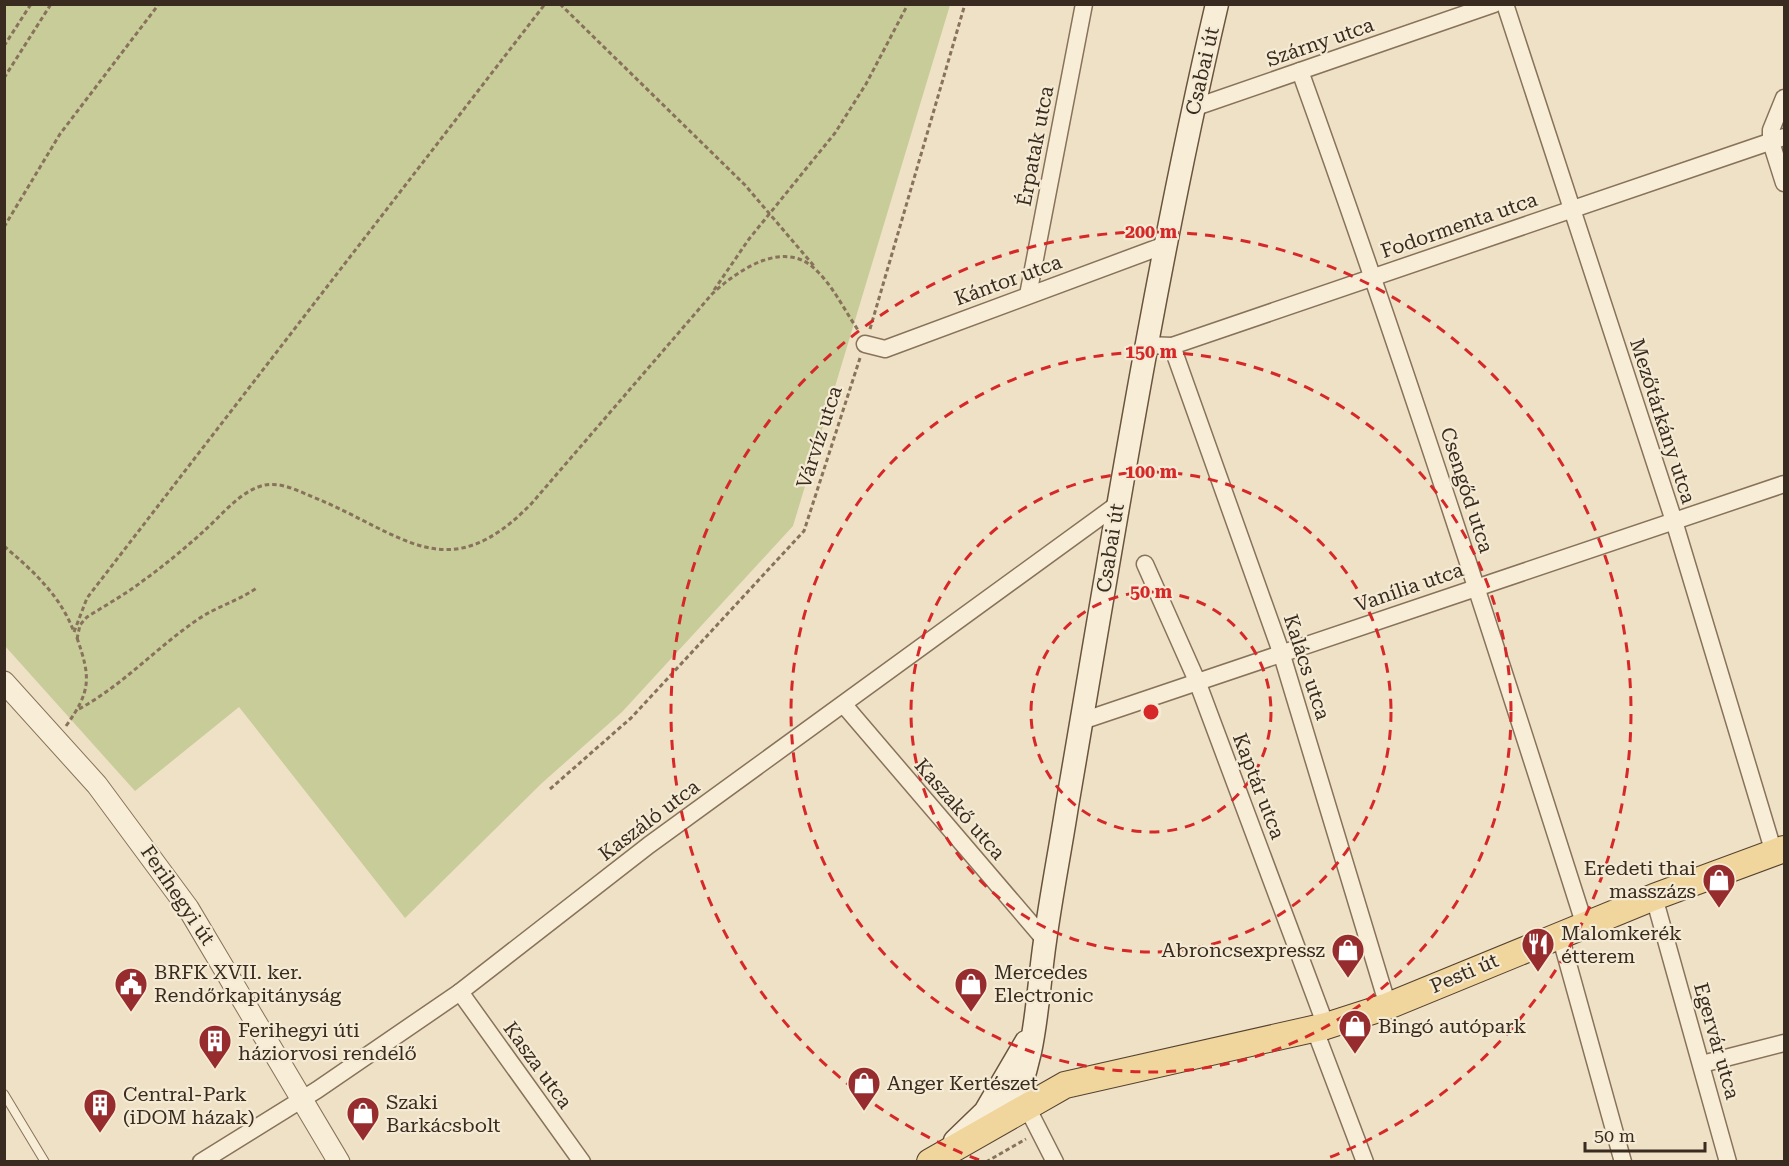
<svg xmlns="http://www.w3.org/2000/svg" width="1789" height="1166" font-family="'Roboto Serif',serif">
<rect width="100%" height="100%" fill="#eee1c5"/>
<polygon fill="#c7cc99" points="4,5 950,5 793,526 622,712 542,783 405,918 239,707 135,791 5,646"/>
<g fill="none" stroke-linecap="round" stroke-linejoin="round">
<g stroke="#88725b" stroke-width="10">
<polyline id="service" points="4,1094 45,1162"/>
</g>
<g stroke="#88725b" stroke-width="19">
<g id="minor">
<polyline points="1505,4 1674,521 1774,853"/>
<path d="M1300 71C1402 354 1494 640 1585 926"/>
<polyline points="1784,98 1771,130 1771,142 1784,183"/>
<polyline points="1193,108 1494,4"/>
<polyline points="1028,295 1084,4"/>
<polyline points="865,344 885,349 1165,245"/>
<polyline points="1146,345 1172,346 1784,137"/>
<polyline points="1172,346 1281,652 1388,1006"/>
<polyline points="1145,564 1197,681 1326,1026"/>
<polyline points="844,705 1045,940"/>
<polyline points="1082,721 1784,484"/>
<polyline points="1654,897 1728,1162"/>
<polyline points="1560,935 1623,1162"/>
<polyline points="460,992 582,1162"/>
<polyline points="1315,1030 1365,1162"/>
<polyline points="1702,1064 1784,1043"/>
<polyline points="1030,1113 1055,1162"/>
<polyline points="201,1162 317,1090 460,992 649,845 1118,504"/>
</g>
</g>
<g stroke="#88725b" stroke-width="23">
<polyline id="tertiary" points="4,682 97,785 188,908 339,1162"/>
</g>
<g stroke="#6a543e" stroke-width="25">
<g id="secondary">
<path d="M1006 1117C1037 1063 1036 1002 1045 941 1051 896 1060 851 1067 806 1113 538 1155 269 1217 4"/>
<polyline points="955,1141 985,1112 1026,1042"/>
</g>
</g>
<g stroke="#56412f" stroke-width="28">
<polyline id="primary" points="930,1162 1065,1085 1326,1026 1388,1006 1654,897 1784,849"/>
</g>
<g stroke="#88725b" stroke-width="3" stroke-dasharray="4.5 3" stroke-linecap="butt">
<polyline points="560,4 745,185 814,266"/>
<polyline points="4,46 31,4"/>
<polyline points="4,78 51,4"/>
<polyline points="4,227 60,134 159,4"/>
<polyline points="714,290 749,239 835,133 866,84 908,4"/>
<polyline points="870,329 965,4"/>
<path d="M4 546C34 572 60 595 74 632"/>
<polyline points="74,632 87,598 545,4"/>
<path d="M77 639 80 625 87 617C106 605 126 594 144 580 165 565 185 548 204 531 222 515 241 490 265 485 282 482 298 491 313 497 404 534 447 591 532 503L712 294C739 269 786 237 818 272 834 288 845 311 858 330"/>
<path d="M79 709C123 685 156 648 197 620 217 606 239 601 258 587"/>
<path d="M66 726C91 691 91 678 77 638"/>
<polyline points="550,789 631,718 804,531 860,358"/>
<polyline points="986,1162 1026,1139"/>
</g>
<use href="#service" stroke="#f8eed8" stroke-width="8"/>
<use href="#minor" stroke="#f8eed8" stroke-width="16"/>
<use href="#tertiary" stroke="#f8eed8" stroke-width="21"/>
<use href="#secondary" stroke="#f8eed8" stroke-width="22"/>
<use href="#primary" stroke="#f0d59d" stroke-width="26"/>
</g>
<g fill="none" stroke="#d62828" stroke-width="3" stroke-dasharray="10 8">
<circle cx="1151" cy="712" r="120"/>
<circle cx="1151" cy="712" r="240"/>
<circle cx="1151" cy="712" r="360"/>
<path d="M979 1160A480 480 0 1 1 1323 1160"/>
</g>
<defs>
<g id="shop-pin" transform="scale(1.725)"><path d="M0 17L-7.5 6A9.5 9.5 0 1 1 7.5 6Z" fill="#962c2e" stroke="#f5ebd4"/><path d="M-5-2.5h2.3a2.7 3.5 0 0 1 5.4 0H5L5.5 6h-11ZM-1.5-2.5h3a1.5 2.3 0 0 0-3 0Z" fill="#fff"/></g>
<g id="restaurant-pin" transform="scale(1.725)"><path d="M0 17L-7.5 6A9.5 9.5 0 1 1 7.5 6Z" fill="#962c2e" stroke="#f5ebd4"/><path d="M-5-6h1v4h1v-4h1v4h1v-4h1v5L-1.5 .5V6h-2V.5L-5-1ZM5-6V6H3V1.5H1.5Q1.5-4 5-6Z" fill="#fff"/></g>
<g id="civic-pin" transform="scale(1.725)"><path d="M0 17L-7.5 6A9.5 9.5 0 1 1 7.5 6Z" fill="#962c2e" stroke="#f5ebd4"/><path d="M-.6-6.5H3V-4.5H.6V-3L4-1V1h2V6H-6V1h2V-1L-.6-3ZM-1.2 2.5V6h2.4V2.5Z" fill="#fff"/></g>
<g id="building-pin" transform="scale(1.725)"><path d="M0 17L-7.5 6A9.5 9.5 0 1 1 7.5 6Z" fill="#962c2e" stroke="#f5ebd4"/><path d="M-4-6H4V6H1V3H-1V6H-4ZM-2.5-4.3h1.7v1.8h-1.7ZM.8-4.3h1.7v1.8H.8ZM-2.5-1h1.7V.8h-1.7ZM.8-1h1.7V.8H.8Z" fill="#fff"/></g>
</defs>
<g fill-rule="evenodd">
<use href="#shop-pin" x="1719" y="880"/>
<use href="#restaurant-pin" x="1538" y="944"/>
<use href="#shop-pin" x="1348" y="950"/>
<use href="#civic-pin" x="131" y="984"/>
<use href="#shop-pin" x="971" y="984"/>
<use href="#shop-pin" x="1355" y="1026"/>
<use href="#building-pin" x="215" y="1041"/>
<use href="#shop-pin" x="864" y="1083"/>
<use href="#building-pin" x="100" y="1105"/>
<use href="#shop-pin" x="363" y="1113"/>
</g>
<g text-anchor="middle" stroke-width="4.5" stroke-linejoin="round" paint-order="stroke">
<g font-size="20" fill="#392b1f" stroke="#f5ebd4">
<text transform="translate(1320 42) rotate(-19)" y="7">Szárny utca</text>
<text transform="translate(1202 71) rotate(-77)" y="7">Csabai út</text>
<text transform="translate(1035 146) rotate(-79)" y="7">Érpatak utca</text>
<text transform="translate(1459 225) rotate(-19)" y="7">Fodormenta utca</text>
<text transform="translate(1008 280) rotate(-20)" y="7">Kántor utca</text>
<text transform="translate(1663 421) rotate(72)" y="7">Mezőtárkány utca</text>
<text transform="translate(819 437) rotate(-72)" y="7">Várvíz utca</text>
<text transform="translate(1467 490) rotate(72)" y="7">Csengőd utca</text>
<text transform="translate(1110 548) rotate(-81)" y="7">Csabai út</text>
<text transform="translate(1409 587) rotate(-19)" y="7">Vanília utca</text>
<text transform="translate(1307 667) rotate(72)" y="7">Kalács utca</text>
<text transform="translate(1259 786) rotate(69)" y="7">Kaptár utca</text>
<text transform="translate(960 809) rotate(49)" y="7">Kaszakő utca</text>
<text transform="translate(649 820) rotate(-37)" y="7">Kaszáló utca</text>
<text transform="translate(178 895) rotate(56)" y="7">Ferihegyi út</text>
<text transform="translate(1464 973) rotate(-23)" y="7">Pesti út</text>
<text transform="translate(1717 1041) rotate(74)" y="7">Egervár utca</text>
<text transform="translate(538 1065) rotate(54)" y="7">Kasza utca</text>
</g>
<g font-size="20" fill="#392b1f" stroke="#f5ebd4" text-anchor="start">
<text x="1696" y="875" text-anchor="end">Eredeti thai<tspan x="1696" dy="23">masszázs</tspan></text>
<text x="1561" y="940">Malomkerék<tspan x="1561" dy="23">étterem</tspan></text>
<text x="1325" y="957" text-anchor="end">Abroncsexpressz</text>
<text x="154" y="979">BRFK XVII. ker.<tspan x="154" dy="23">Rendőrkapitányság</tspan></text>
<text x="994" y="979">Mercedes<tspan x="994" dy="23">Electronic</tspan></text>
<text x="1378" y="1033">Bingó autópark</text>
<text x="238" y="1037">Ferihegyi úti<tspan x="238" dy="23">háziorvosi rendelő</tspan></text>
<text x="887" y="1090">Anger Kertészet</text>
<text x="123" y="1101">Central-Park<tspan x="123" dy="23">(iDOM házak)</tspan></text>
<text x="386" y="1109">Szaki<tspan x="386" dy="23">Barkácsbolt</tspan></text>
</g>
</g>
<circle cx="1151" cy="712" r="9" fill="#d62828" stroke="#f5ebd4" stroke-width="3"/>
<g font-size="18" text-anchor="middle" font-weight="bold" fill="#d62828" stroke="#f5ebd4" stroke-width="4.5" stroke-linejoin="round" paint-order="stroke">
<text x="1151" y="238">200 m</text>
<text x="1151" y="358">150 m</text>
<text x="1151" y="478">100 m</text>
<text x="1151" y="598">50 m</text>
</g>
<rect width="1789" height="1166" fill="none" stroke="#392b1f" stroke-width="12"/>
<path d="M1585 1142v9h120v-9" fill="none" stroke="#392b1f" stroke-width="3"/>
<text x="1594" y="1142" font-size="18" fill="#392b1f" stroke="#f5ebd4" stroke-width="4.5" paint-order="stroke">50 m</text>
</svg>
